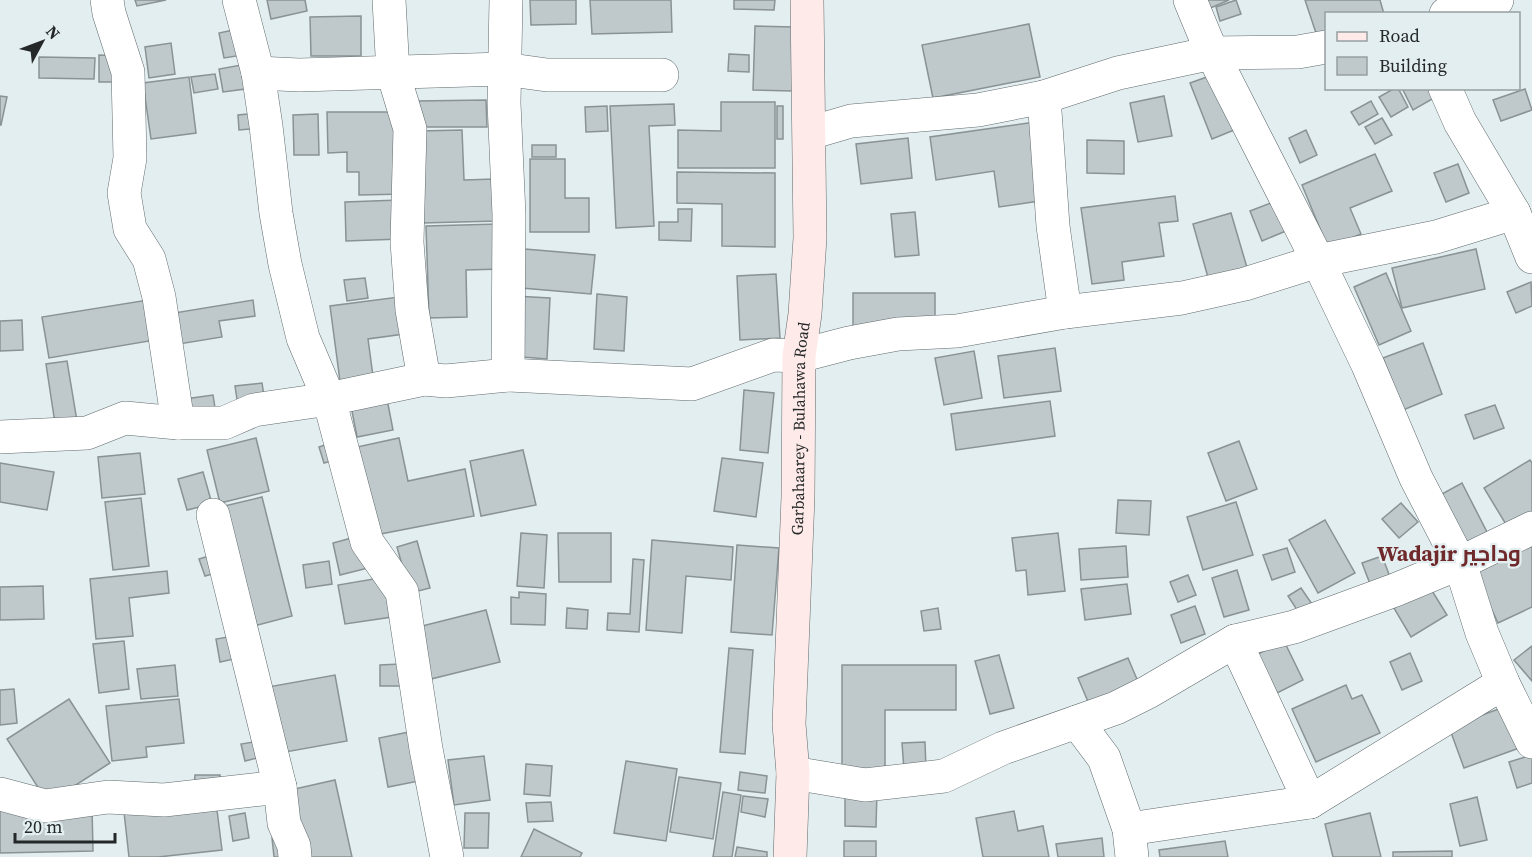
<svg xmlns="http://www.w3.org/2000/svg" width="1532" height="857" font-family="'Source Serif 4',Cairo,serif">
<rect width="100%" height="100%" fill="#e3eef0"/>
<g fill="#bfc9cb" stroke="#899294" stroke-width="1.5">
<polygon points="135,0 166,0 137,6"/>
<polygon points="267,0 305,0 307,11 271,19"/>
<polygon points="530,0 576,0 576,24 531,25"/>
<polygon points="590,0 671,0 672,32 592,34"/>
<polygon points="734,0 775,0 774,10 734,9"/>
<polygon points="1204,0 1229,0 1208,9"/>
<polygon points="1236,0 1241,14 1220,21 1216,7"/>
<polygon points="1305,0 1380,0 1384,14 1326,14 1326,36 1318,39"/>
<polygon points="361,16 361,56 311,56 310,17"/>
<polygon points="1029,24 1040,77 933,98 922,45"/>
<polygon points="755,26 794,27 792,91 753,90"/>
<polygon points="238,29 243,55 224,58 219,33"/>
<polygon points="171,43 175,74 149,78 145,47"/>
<polygon points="729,54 749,55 749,72 728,71"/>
<polygon points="99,55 117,56 117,82 99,82"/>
<polygon points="39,57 95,58 94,79 39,78"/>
<polygon points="241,65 245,89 223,92 219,69"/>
<polygon points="1218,73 1239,128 1212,139 1190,83"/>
<polygon points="215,74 218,89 194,93 191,77"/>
<polygon points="189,77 196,133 151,139 143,83"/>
<polygon points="1395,88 1398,88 1408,107 1391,117 1379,97"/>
<polygon points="1402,88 1428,88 1434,98 1413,110"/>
<polygon points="1525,89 1532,110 1501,121 1493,100"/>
<polygon points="0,96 7,97 1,125 0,125"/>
<polygon points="1164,96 1172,136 1138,142 1130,103"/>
<polygon points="486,100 487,127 417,127 416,101"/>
<polygon points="1371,101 1378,114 1359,125 1351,112"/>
<polygon points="721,102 775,102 775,168 678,168 678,130 721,131"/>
<polygon points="674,104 675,125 649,126 654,226 616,228 610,106"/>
<polygon points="607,106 608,131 586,132 585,107"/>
<rect x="777" y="106" width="6" height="33"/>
<polygon points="327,112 403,112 405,194 359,195 359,172 347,172 347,152 328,153"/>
<polygon points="260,113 262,128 239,130 238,115"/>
<polygon points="318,114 319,155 294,155 293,115"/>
<polygon points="1382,118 1392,135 1375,144 1365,127"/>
<polygon points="1035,122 1046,200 999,207 994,171 936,180 930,137"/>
<polygon points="462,130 464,180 495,179 497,221 422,223 419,131"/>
<polygon points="1306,130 1317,155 1300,163 1289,138"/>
<polygon points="908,138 912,178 861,184 856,144"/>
<polygon points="1087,140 1124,141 1124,174 1087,173"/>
<rect x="532" y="145" width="24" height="12"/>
<polygon points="1375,154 1392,191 1350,208 1361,234 1328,248 1302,185"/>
<polygon points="530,159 565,159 565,198 589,198 589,232 530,232"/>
<polygon points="1458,164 1469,193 1446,202 1434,173"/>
<polygon points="677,172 775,173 775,247 722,246 722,204 677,203"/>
<polygon points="1175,196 1178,221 1159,223 1164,256 1122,262 1124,280 1092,284 1081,208"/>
<polygon points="1281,199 1293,228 1262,241 1250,211"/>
<polygon points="399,200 400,239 346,241 345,202"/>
<polygon points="678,209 692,209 691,241 659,240 659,222 678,222"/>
<polygon points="915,212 919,255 895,257 891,214"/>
<polygon points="1231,213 1248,271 1209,281 1193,224"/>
<polygon points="499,224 501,269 466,270 467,317 429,318 426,226"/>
<polygon points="513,248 595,255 591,294 510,287"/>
<polygon points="1476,249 1485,289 1402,308 1392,268"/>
<polygon points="1386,273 1411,331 1379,345 1354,287"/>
<polygon points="776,274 780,338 740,340 737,276"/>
<polygon points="365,278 368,298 347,301 344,280"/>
<polygon points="1531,282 1532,306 1516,313 1507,292"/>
<polygon points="853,293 935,293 935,329 853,328"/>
<polygon points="597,294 627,297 624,351 594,349"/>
<polygon points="514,296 550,298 547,359 510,356"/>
<polygon points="399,297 404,334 368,339 373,376 340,381 330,306"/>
<polygon points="154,299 161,339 49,358 42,317"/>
<polygon points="253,300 255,316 219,321 222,337 173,345 168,314"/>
<polygon points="22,320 23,350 0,351 0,321"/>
<polygon points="1423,343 1442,394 1403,410 1383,358"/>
<polygon points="1055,348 1061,391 1004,398 998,356"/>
<polygon points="974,351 982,398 944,405 935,358"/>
<polygon points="67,361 78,427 56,430 46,364"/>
<polygon points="262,383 265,402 238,406 235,386"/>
<polygon points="744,390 774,393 768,453 740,450"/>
<polygon points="213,395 216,414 187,418 185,399"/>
<polygon points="387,399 393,430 357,437 351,406"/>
<polygon points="1050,401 1055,436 956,450 951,414"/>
<polygon points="1495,405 1504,428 1474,439 1465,415"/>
<polygon points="256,438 269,491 220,503 207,450"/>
<polygon points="399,438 408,481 465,469 474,516 375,535 357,447"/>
<polygon points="337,441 342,458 324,463 319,447"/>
<polygon points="1239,441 1257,489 1226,501 1208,453"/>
<polygon points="523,450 536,505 481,516 470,461"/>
<polygon points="140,453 145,494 102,498 98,457"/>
<polygon points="722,458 763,463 756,517 714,511"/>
<polygon points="1530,460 1532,463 1532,518 1510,531 1484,488"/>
<polygon points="0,463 54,472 47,510 0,502"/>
<polygon points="203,472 212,504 187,510 178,479"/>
<polygon points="1462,483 1489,536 1467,547 1440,495"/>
<polygon points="262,497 292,616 246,628 216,508"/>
<polygon points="141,498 149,566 113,570 105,502"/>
<polygon points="1118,500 1151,501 1149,535 1116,533"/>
<polygon points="1236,502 1253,555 1203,570 1187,517"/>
<polygon points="1401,503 1418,522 1399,538 1382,519"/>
<polygon points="1325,520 1355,573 1318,593 1289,540"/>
<polygon points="521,533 547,535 544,588 517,586"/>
<polygon points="558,533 611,533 611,582 559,582"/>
<polygon points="1058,533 1065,591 1028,595 1026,570 1016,571 1012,538"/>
<polygon points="359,536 368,568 340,575 333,543"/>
<polygon points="1532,536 1532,607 1498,623 1471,565"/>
<polygon points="652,540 733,547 731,580 686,576 682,633 646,630"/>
<polygon points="417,541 430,588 410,593 397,547"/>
<polygon points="737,545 779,548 772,635 731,632"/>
<polygon points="1126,546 1128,577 1081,580 1079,549"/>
<polygon points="1287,548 1295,572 1272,580 1263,555"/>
<polygon points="216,554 222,571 205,576 199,559"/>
<polygon points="1382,556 1392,582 1372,589 1362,563"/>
<polygon points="633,559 644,560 639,632 607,630 608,613 630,614"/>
<polygon points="329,561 332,584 306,588 303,565"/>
<polygon points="1237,570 1249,610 1224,617 1212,578"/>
<polygon points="167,571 169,593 129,598 133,636 96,639 90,579"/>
<polygon points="1188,575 1196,595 1178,602 1170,582"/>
<polygon points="385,577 392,617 345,624 338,585"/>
<polygon points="1426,581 1447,615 1411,637 1391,603"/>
<polygon points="1127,584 1131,614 1085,620 1081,589"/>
<polygon points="43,586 44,619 0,620 0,587"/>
<polygon points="1301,588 1314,607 1301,616 1288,596"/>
<polygon points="519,592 546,594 545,625 511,624 511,597 519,598"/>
<polygon points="1195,606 1205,634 1181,643 1171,615"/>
<polygon points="567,608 588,610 587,629 566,628"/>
<polygon points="938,608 941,629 924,631 921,611"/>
<polygon points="486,610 500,662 431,679 418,627"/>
<polygon points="234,636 238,658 220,662 216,639"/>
<polygon points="124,641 129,689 99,693 93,644"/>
<polygon points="1284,641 1303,680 1277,693 1258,654"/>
<polygon points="1532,646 1532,681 1514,660"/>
<polygon points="729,648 753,650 745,754 720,752"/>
<polygon points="1410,653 1422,681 1402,690 1390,662"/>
<polygon points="999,655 1014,708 990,714 975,661"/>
<polygon points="1128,658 1139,684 1089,704 1078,678"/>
<polygon points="400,664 401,686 380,686 380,665"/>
<polygon points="175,665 178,696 141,699 137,669"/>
<polygon points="842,665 956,665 956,710 885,710 885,778 842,779"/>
<polygon points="335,675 347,741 280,753 268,687"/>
<polygon points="1346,685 1352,699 1362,695 1380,733 1316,762 1292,709"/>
<polygon points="14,689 17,723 0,725 0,690"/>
<polygon points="69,699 110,763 48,803 7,739"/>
<polygon points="179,699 184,743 146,747 147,757 112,761 106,706"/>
<polygon points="1507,706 1522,747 1464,768 1449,727"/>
<polygon points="414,731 424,780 388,787 379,738"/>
<polygon points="253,742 257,758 245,761 241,744"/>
<polygon points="925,742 926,769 904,770 902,743"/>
<polygon points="1532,755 1532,783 1517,788 1509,762"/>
<polygon points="484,756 490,800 454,805 448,760"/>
<polygon points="626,761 677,769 666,841 614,833"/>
<polygon points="526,764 552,766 550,796 524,794"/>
<polygon points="740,772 767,776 765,793 738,790"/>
<polygon points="195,775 220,775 220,790 194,790"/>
<polygon points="679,777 721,783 713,839 670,832"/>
<polygon points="335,780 352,857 306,857 290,790"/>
<polygon points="845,790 877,790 876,827 845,826"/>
<polygon points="723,792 741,795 732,857 713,857"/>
<polygon points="743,796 768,799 765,817 741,812"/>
<polygon points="1477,797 1487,840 1460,846 1450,804"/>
<polygon points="216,802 222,850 158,857 129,857 124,812"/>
<polygon points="551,802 553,821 528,822 526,803"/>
<polygon points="92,808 93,851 0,853 0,810"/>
<polygon points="1014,811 1018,831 1043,826 1049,857 983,857 976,818"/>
<polygon points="245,813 249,838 233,841 229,816"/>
<polygon points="465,813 489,813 488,848 464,848"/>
<polygon points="1370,813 1381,857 1333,857 1325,824"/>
<polygon points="534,829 582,853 580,857 521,857"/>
<polygon points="288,837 290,857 274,857 272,838"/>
<polygon points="1102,838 1104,857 1058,857 1056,844"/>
<rect x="844" y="841" width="32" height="16"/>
<polygon points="1225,841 1228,857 1160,857 1159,850"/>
<polygon points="737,847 767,852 767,857 735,857"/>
<polygon points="1452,851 1452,857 1393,857 1393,852"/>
</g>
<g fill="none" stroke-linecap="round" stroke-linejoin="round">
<g stroke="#616a6c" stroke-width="34">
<g id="street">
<polyline points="107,0 109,13 128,72 130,158 124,193 130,229 149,259 159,297 178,423"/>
<polyline points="239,0 258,73 266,126 276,213 285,264 303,338 329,399 367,542 402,592 426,749 447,857"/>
<polyline points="389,0 393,73 410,129 407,242 412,310 424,379"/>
<polyline points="506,0 504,103 509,215 508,375"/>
<polyline points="1190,0 1212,53 1318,261 1368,365 1416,478 1460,563 1482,633 1503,683 1532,742"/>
<polyline points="1446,14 1497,0"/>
<polyline points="258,73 299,75 504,69 547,75 662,75"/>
<polyline points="1445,88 1460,122 1514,213 1532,257"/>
<polyline points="1044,97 1053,226 1065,312"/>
<polyline points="810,133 851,121 978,110 1044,97 1118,73 1212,53 1298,52 1326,47"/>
<polyline points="0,437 87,433 125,418 178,423 224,423 254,410 329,399 424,379 446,381 508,375 692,384 773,355 799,356 849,343 898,334 957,331 1065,312 1182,298 1245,284 1318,261 1436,237 1514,213"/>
<polyline points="213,515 280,787 284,823 294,846 295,857"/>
<polyline points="1235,641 1310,802"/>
<polyline points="1077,722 1104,758 1129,829 1132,857"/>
<polyline points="793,773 865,785 944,776 1003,748 1116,708 1148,692 1235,641 1294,627 1395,590 1460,563 1532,528"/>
<polyline points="0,794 45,806 108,797 164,800 280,787"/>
<polyline points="1129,829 1310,802 1503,683"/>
</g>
</g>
<g stroke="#616a6c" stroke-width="34">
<g id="secondary">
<path id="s1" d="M790 857 793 773 789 724 798 497 799 356 805 314 810 238 807 0"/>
</g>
</g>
<use href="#street" stroke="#fff" stroke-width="33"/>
<use href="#secondary" stroke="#feeae9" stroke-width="33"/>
</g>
<g text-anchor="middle" stroke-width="4.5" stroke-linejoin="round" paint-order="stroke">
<g font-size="16" fill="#242829" stroke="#e3eef0">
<text dy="6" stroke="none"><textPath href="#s1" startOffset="429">Garbahaarey - Bulahawa Road</textPath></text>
</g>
<g font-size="22" font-weight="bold" fill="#70292b" stroke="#e3eef0">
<text x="1449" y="561">Wadajir وداجير</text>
</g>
</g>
<rect x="1325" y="12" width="195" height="78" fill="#e3eef0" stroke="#979fa0" stroke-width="1.5"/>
<rect x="1337" y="32" width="30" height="9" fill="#feeae9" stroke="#979fa0" stroke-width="1.5"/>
<text x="1379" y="42" font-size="18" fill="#242829">Road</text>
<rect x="1337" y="57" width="30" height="18" fill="#bfc9cb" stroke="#979fa0" stroke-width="1.5"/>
<text x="1379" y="72" font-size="18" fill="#242829">Building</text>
<g transform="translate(42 42) rotate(49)" stroke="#e3eef0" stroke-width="4.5" paint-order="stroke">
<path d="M0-4.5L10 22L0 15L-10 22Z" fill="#242829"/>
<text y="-9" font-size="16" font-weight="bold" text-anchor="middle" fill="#242829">N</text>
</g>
<path d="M15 833v9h100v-9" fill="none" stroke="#242829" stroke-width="3"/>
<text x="24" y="833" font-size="18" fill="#242829" stroke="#e3eef0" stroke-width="4.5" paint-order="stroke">20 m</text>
</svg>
